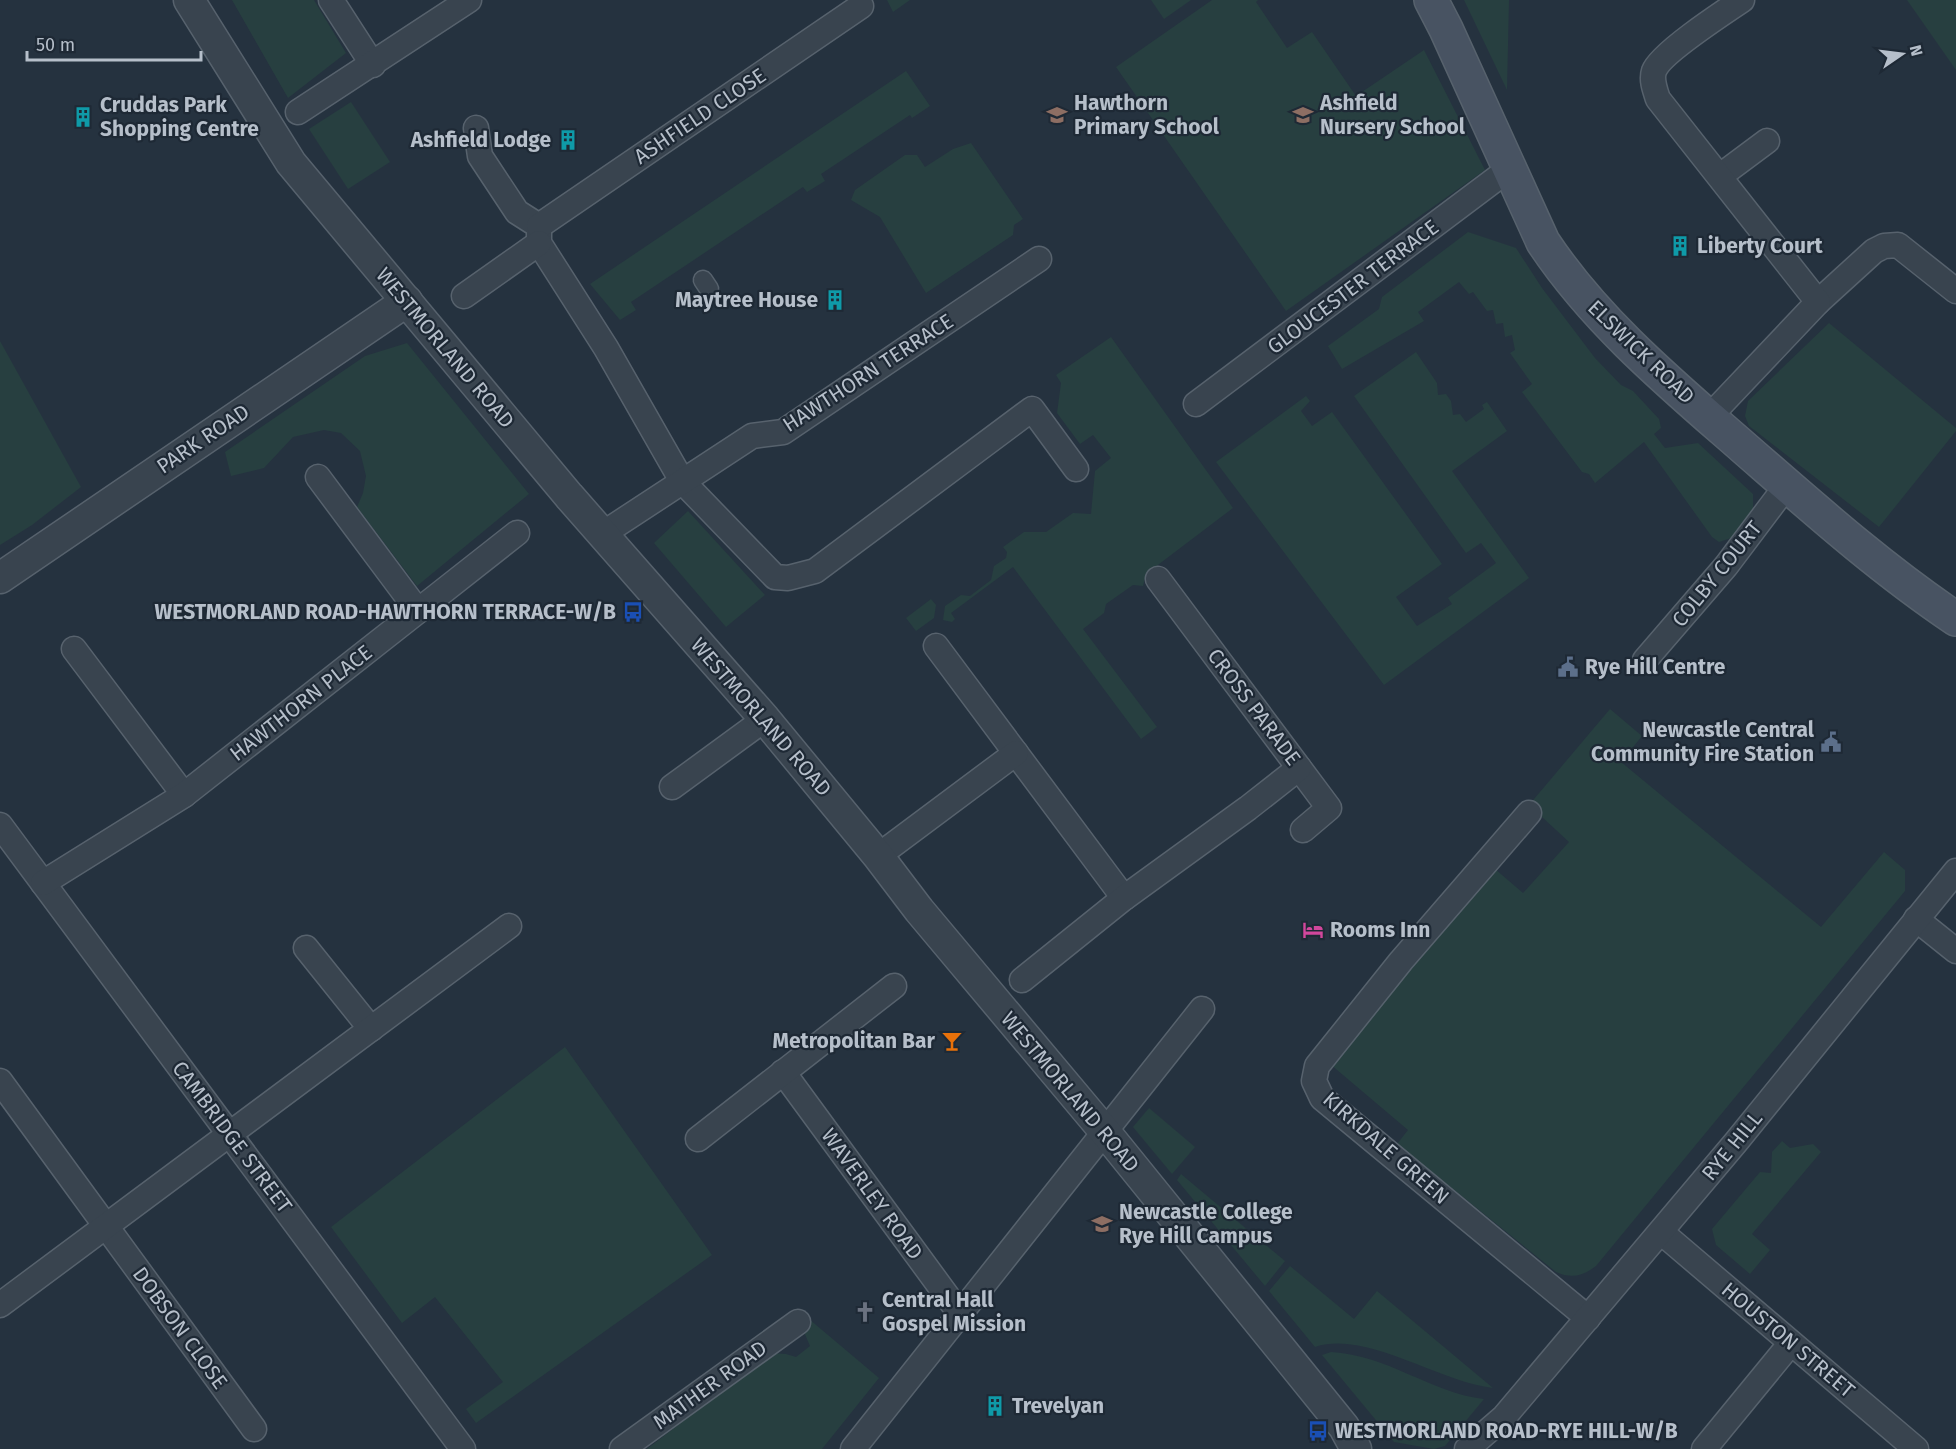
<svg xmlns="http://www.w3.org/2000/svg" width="1956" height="1449" font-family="'Fira Sans',sans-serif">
<rect width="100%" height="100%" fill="#25323f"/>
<g fill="#273f40">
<polygon points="232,0 314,0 346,53 288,98"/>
<polygon points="887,0 910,0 893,12"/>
<polygon points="1151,0 1191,0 1164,19"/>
<polygon points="1212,0 1258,0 1256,2 1287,48 1312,32 1356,96 1424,50 1485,170 1286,311 1116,67"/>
<polygon points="1464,0 1509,0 1507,90"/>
<polygon points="1907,0 1956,0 1956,70"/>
<polygon points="906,71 930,106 912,118 910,115 821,174 825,181 807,192 803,187 631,302 636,310 620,320 590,284"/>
<polygon points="351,102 390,162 348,189 309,129"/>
<polygon points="971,143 1023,219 1014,225 1013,235 926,293 880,217 851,200 855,190 905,155 917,155 925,167 953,149"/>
<polygon points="1468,232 1516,248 1542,288 1595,358 1621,385 1633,391 1659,419 1661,428 1654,434 1665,448 1698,443 1753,494 1753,511 1731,538 1719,542 1712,537 1644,442 1595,483 1589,474 1582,472 1522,392 1532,384 1510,353 1515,350 1512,335 1505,337 1503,323 1496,324 1493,310 1487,311 1473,292 1469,294 1459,282 1418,312 1424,321 1342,369 1328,346 1379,309 1382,297"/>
<polygon points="1829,323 1956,428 1956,431 1879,527 1749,426 1745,416 1748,401"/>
<polygon points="1111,337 1233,508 1146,574 1143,586 1133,585 1106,604 1104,613 1083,629 1157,727 1141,739 1013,567 951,613 955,619 952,622 943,620 945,606 961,595 970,596 991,580 994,566 1006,558 1007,552 1003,547 1024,532 1046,532 1073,513 1091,514 1095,471 1111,458 1093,435 1080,444 1057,413 1061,383 1056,375"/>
<polygon points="0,341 81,487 32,525 0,545"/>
<polygon points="407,343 529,494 417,586 357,507 363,493 366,476 360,451 341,433 324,430 293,437 264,468 231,476 225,452 365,356"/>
<polygon points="1416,352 1437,383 1438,395 1446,394 1451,401 1453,415 1460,414 1466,422 1484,409 1482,405 1487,402 1507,431 1452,471 1529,578 1384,685 1216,462 1306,396 1310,401 1301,411 1312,426 1332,412 1442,564 1396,597 1417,626 1452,604 1448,598 1496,563 1481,543 1466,553 1354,396"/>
<polygon points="688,511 765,595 726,627 654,543"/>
<polygon points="931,599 936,605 934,618 916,631 906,618"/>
<path d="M1610 709 1642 736 1621 762 1821 927 1884 852 1905 870V891L1596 1266C1583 1276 1572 1279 1556 1272L1397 1144 1408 1130 1330 1064 1495 869 1523 893 1569 842 1529 805Z"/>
<polygon points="565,1047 712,1255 476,1423 466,1409 503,1382 435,1297 402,1323 331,1227"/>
<polygon points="1149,1108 1195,1147 1172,1174 1133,1127"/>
<polygon points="1782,1141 1790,1148 1813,1144 1821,1152 1752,1234 1770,1250 1750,1274 1716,1245 1712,1229 1760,1172 1771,1173 1772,1152"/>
<polygon points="1181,1174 1285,1261 1265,1286 1177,1180"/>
<path d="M1290 1266 1354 1319 1377 1291 1493 1388C1438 1382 1367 1330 1315 1347L1269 1291Z"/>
<polygon points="809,1319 879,1378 822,1449 647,1449 771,1353 786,1354 796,1357 810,1346 804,1332"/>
<path d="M1331 1352C1388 1355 1431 1393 1484 1399L1445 1446 1434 1449 1394 1442 1322 1355Z"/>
</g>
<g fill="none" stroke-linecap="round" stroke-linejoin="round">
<g stroke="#57626d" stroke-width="21">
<polyline id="pedestrian" points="703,280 709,289"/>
</g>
<g stroke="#57626d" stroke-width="27">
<g id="minor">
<polyline points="331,0 373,65"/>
<polyline points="298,112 469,0"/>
<polyline points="476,128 480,156 517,212 539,226 539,243 606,348 682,481 775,577 788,578 815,571 1032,409 1076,469"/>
<polyline points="1720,176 1767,141"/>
<polyline points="539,226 861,6"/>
<polyline points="464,296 539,243"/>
<polyline points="1818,302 1874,251 1884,246 1898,245 1956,291"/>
<polyline points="1196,404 1509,169"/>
<path d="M1709 417 1818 302 1658 99C1655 90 1651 80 1654 71 1660 54 1724 12 1742 0"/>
<polyline points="601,535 752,436 783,432 1039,259"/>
<polyline points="1158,579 1329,808 1303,830"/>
<polyline points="418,611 517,533"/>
<polyline points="936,646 1124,898"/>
<polyline points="74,649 184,795"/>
<polyline points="1645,660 1726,566 1787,485"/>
<polyline points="672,787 765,719"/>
<polyline points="1529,813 1401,961 1317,1066 1314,1081 1322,1098 1588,1318"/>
<polyline points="0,825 463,1449"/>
<polyline points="878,856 1016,753"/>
<polyline points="43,883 184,795 418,611 318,477"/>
<polyline points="1916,919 1956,951"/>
<polyline points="306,948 371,1029"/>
<polyline points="1022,980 1124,898 1248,808 1299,768"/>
<polyline points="783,1072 961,1315"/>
<polyline points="0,1081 254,1429"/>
<polyline points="698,1139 894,986"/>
<polyline points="1661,1232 1916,1449"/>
<polyline points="0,1305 509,926"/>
<polyline points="622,1449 798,1322"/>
<polyline points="853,1449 1202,1009"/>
<polyline points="1467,1449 1504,1417 1736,1142 1956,871"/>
<polyline points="1704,1449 1791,1343"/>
</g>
</g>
<g stroke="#57626d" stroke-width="33">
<g id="tertiary">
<polyline points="189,0 291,163 569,496 765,719 878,856 919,910 1106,1133 1344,1427 1356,1449"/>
<polyline points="0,578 407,301"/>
</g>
</g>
<g stroke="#57626d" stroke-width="36">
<path id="secondary" d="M1431 0 1446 29 1543 242C1596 322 1672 385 1743 447 1812 507 1880 568 1956 619"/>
</g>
<use href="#pedestrian" stroke="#39444f" stroke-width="18"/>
<use href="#minor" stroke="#39444f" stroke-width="24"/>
<use href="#tertiary" stroke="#39444f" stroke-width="30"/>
<use href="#secondary" stroke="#485362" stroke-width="33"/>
</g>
<defs>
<g id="school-bare" transform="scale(1.62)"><path d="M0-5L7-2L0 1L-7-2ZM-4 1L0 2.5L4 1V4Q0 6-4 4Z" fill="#8d6e63" stroke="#1e2935" stroke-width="2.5" paint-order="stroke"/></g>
<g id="building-bare" transform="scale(1.62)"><path d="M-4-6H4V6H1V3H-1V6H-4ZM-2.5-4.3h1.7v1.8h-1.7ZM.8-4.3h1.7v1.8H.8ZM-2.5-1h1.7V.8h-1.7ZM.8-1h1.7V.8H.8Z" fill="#0f9aa8" stroke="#1e2935" stroke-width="2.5" paint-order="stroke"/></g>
<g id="bus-bare" transform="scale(1.62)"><path d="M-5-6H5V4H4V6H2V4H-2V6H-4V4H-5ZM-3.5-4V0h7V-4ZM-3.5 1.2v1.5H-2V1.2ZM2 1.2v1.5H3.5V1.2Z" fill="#1a4fb4" stroke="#1e2935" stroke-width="2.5" paint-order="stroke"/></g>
<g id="civic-bare" transform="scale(1.62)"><path d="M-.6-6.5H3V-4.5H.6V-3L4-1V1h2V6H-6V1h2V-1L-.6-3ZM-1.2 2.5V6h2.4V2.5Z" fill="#5c6f8a" stroke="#1e2935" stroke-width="2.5" paint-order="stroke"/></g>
<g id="hotel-bare" transform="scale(1.62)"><path d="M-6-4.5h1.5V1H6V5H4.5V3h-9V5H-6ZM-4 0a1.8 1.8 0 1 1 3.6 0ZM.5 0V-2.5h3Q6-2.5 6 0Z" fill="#d1479c" stroke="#1e2935" stroke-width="2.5" paint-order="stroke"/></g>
<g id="bar-bare" transform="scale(1.62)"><path d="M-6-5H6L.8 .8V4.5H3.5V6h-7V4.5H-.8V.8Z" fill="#e8710a" stroke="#1e2935" stroke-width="2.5" paint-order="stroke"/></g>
<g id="university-bare" transform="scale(1.62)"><path d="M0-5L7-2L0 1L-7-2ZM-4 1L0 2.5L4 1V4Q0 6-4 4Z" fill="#8d6e63" stroke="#1e2935" stroke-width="2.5" paint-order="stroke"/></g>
<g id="church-bare" transform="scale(1.62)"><path d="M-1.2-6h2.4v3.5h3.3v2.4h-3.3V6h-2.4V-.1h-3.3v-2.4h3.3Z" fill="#6b7280" stroke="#1e2935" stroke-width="2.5" paint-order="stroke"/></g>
</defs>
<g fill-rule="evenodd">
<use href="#school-bare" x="1057" y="115"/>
<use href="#school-bare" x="1303" y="115"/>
<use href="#building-bare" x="83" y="117"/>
<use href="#building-bare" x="568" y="140"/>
<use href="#building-bare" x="1680" y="246"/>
<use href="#building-bare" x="835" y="300"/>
<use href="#bus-bare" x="633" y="612"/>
<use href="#civic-bare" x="1568" y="667"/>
<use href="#civic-bare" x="1831" y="742"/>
<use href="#hotel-bare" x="1313" y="930"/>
<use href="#bar-bare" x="952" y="1041"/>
<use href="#university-bare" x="1102" y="1224"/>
<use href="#church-bare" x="865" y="1312"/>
<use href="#building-bare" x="995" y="1406"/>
<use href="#bus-bare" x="1318" y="1431"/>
</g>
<g text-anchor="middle" stroke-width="4.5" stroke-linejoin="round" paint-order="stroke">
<g font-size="21" font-weight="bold" fill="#b6bfca" stroke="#1e2935" text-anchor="start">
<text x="1074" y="110">Hawthorn<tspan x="1074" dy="24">Primary School</tspan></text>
<text x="1320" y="110">Ashfield<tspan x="1320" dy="24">Nursery School</tspan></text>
<text x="100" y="112">Cruddas Park<tspan x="100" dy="24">Shopping Centre</tspan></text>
<text x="551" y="147" text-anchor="end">Ashfield Lodge</text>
<text x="1697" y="253">Liberty Court</text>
<text x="818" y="307" text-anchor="end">Maytree House</text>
<text x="616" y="619" text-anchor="end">WESTMORLAND ROAD-HAWTHORN TERRACE-W/B</text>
<text x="1585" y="674">Rye Hill Centre</text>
<text x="1814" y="737" text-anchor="end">Newcastle Central<tspan x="1814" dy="24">Community Fire Station</tspan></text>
<text x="1330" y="937">Rooms Inn</text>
<text x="935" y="1048" text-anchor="end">Metropolitan Bar</text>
<text x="1119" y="1219">Newcastle College<tspan x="1119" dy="24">Rye Hill Campus</tspan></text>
<text x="882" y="1307">Central Hall<tspan x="882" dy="24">Gospel Mission</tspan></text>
<text x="1012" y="1413">Trevelyan</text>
<text x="1335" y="1438">WESTMORLAND ROAD-RYE HILL-W/B</text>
</g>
<g font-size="21" fill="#b6bfca" stroke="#1e2935">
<text transform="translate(700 116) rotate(-34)" y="7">ASHFIELD CLOSE</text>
<text transform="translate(1353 287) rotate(-37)" y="7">GLOUCESTER TERRACE</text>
<text transform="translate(445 348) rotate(50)" y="7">WESTMORLAND ROAD</text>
<text transform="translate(1641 352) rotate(44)" y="7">ELSWICK ROAD</text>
<text transform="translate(868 373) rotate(-33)" y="7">HAWTHORN TERRACE</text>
<text transform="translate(203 439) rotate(-34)" y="7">PARK ROAD</text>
<text transform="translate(1717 574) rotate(-51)" y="7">COLBY COURT</text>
<text transform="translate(301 703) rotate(-38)" y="7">HAWTHORN PLACE</text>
<text transform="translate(1254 707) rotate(53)" y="7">CROSS PARADE</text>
<text transform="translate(761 717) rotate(49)" y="7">WESTMORLAND ROAD</text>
<text transform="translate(1070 1092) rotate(50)" y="7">WESTMORLAND ROAD</text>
<text transform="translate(232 1137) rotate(53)" y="7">CAMBRIDGE STREET</text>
<text transform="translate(1732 1146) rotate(-51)" y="7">RYE HILL</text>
<text transform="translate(1386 1148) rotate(41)" y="7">KIRKDALE GREEN</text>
<text transform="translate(872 1194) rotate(54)" y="7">WAVERLEY ROAD</text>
<text transform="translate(180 1328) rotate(54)" y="7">DOBSON CLOSE</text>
<text transform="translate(1788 1340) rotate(40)" y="7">HOUSTON STREET</text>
<text transform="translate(710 1385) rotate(-36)" y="7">MATHER ROAD</text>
</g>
</g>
<g transform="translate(1902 54) rotate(76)" stroke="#1e2935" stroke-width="4.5" paint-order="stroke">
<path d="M0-4.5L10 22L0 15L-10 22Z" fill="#b6bfca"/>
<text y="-9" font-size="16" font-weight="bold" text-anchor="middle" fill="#b6bfca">N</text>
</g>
<path d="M27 51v9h174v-9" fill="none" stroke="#b6bfca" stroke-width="3"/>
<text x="36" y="51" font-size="18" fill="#b6bfca" stroke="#1e2935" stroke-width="4.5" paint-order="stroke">50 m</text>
</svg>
